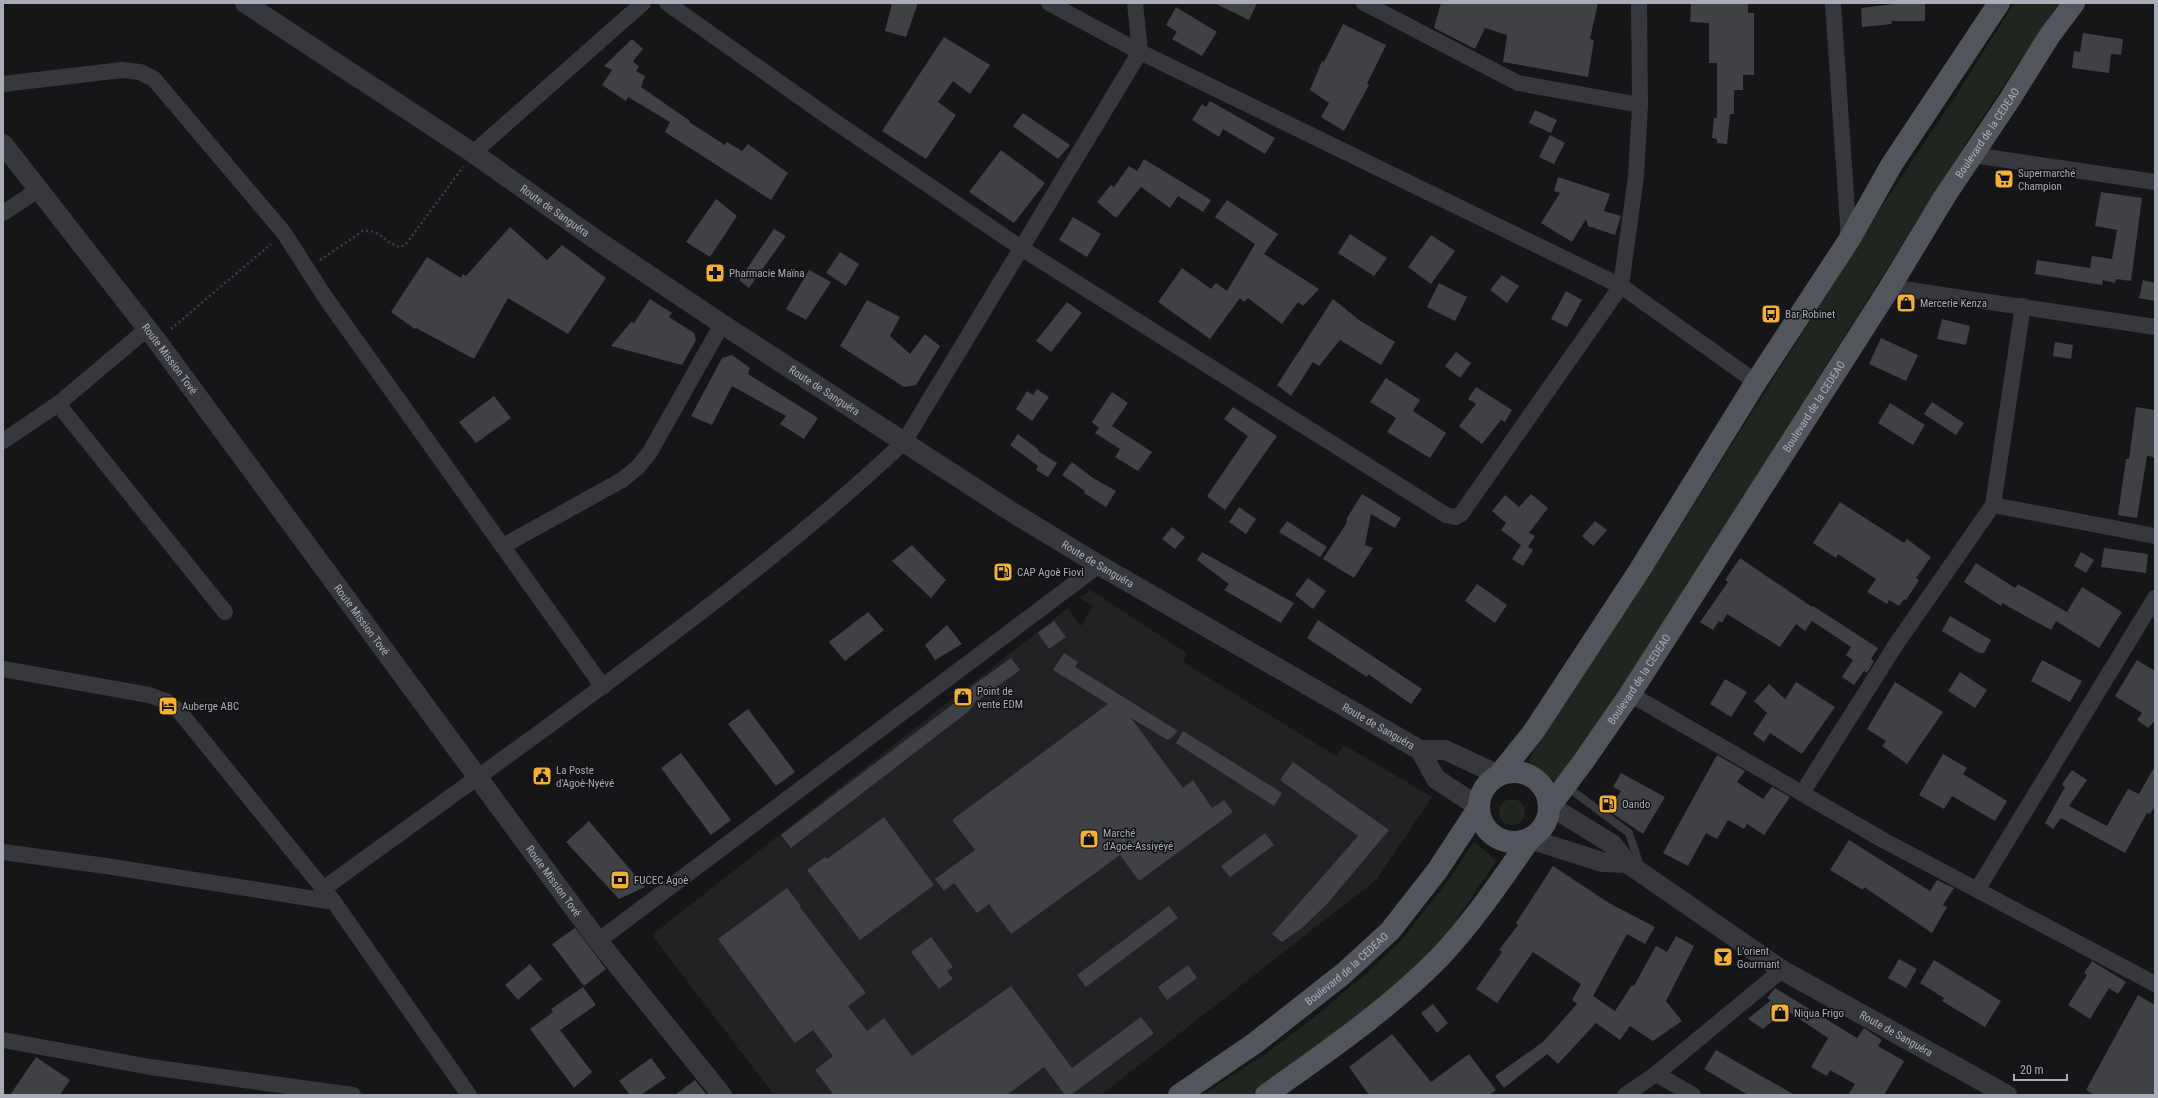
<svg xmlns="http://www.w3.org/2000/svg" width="2158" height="1098" font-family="'Roboto Condensed',sans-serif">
<rect width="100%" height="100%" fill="#161618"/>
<polygon fill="#222225" points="1090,590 1187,653 1183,662 1336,756 1344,745 1432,797 1376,880 1101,1095 774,1095 652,935 1068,608 1081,626 1093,606 1080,598"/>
<g fill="#1e261f">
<polygon points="2014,3 2059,3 1975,129 1677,602 1558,784 1528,761 1539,741 1633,601 1888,197 1953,100"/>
<circle cx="1512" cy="812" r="13"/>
<polygon points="1474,841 1496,861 1450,930 1413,971 1281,1076 1253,1095 1202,1095 1264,1055 1312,1019 1368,972 1400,942 1450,878"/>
</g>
<g fill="#404145">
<polygon points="892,3 918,3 906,37 885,31"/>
<polygon points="1214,3 1257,3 1249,20"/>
<polygon points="1441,3 1598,3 1590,39 1594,40 1588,77 1503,62 1507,35 1485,28 1475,49 1434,28"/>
<polygon points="1691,3 1748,3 1748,13 1754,13 1754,75 1743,75 1743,90 1734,90 1734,114 1730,114 1727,144 1717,143 1717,139 1712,138 1714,118 1717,118 1717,63 1709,63 1709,23 1690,22"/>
<polygon points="1903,3 1925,3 1925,21 1891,21 1892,24 1862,27 1861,8"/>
<polygon points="1176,7 1217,32 1202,56 1172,39 1177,32 1166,25"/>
<polygon points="1343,24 1386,45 1367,84 1369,85 1344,131 1321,117 1329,103 1310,90 1322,61 1324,62"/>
<polygon points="2083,33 2123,39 2121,55 2111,54 2109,73 2072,68 2074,51 2080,52"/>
<polygon points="944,37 990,65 970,94 953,81 938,102 956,115 926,159 882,131"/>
<polygon points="632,39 643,49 633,61 639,67 636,71 645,76 641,87 690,121 689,122 725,145 727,142 742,151 748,144 788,173 771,200 665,132 670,122 628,97 626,101 602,85 612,70 604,66"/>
<polygon points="1210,101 1275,138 1265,154 1223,129 1219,137 1192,120 1202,104 1206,107"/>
<polygon points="1535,110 1557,120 1551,133 1529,123"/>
<polygon points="1023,113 1070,145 1058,159 1013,126"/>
<polygon points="1550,135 1565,143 1554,164 1539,157"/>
<polygon points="1001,150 1045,183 1014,223 969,192"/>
<polygon points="1144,159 1211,200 1203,212 1178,196 1170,208 1141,187 1116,218 1097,202 1111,185 1114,187 1129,166 1137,171"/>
<polygon points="1558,177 1610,194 1604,211 1621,216 1615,235 1588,226 1586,219 1572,242 1541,223 1560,193 1554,191"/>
<polygon points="2101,192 2142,198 2131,281 2116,279 2115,283 2103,280 2102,285 2035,274 2037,260 2090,268 2092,256 2112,259 2117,230 2095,226"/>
<polygon points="716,199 737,216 710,257 686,242"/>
<polygon points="1227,200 1278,234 1264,254 1319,289 1303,306 1298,302 1282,324 1248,298 1244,302 1240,298 1210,339 1158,302 1182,268 1211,289 1216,283 1227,291 1255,244 1215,217"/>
<polygon points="1073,217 1101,234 1087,257 1059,240"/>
<polygon points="510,227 547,260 562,245 606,278 568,334 508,298 474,359 416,328 415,329 391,312 427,257 461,278 463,274 466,276"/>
<polygon points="774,229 786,236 749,288 739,280"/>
<polygon points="1350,234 1387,258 1374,276 1338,253"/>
<polygon points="1431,235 1455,251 1431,284 1408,267"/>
<polygon points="840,252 859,264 846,286 826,273"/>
<polygon points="809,270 831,282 806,320 786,309"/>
<polygon points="1502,275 1519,286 1507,303 1490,290"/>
<polygon points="2143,280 2155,283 2155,301 2139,298"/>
<polygon points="1439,283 1467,297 1455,321 1427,307"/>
<polygon points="1566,291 1582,300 1567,327 1551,319"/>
<polygon points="650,299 672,313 669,317 694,333 696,340 682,365 611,346 631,322 634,323"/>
<polygon points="1333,299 1359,320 1395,342 1381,365 1340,340 1319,366 1313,362 1291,396 1277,385"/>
<polygon points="867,300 900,317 890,336 910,354 925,334 940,346 916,385 904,387 840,346"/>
<polygon points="1067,302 1082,313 1051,352 1036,341"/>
<polygon points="1942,319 1970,326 1966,345 1937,339"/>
<polygon points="1881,338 1918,355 1906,381 1869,364"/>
<polygon points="2055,342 2073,345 2071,359 2053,356"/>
<polygon points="1456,352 1471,363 1460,378 1445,366"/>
<polygon points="732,355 750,368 748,374 818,418 804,439 780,424 786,416 732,386 712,425 691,416 722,358"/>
<polygon points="1386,378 1420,400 1413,411 1446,433 1430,458 1387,432 1396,418 1370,402"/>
<polygon points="1476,387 1512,410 1505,422 1501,420 1482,444 1459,426 1476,404 1468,399"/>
<polygon points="1037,389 1049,397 1032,421 1016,409 1027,391 1033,395"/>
<polygon points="1112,392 1128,403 1112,426 1152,452 1138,471 1115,457 1120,449 1095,433 1099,428 1092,422"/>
<polygon points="494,396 511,418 476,443 459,422"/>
<polygon points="1932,402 1964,423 1956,435 1924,414"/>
<polygon points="1890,403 1925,425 1913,445 1878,423"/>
<polygon points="1233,407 1277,436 1225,510 1207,496 1248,436 1224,419"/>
<polygon points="2136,407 2155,410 2155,457 2147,456 2137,518 2118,515 2126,459 2129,459"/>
<polygon points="1018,434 1039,450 1038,451 1057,463 1048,477 1036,470 1038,466 1010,445"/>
<polygon points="1072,462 1093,478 1116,491 1106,507 1084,493 1085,491 1062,475"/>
<polygon points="1362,494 1401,518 1395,528 1371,514 1365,545 1373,548 1354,578 1323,559 1346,524 1347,518"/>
<polygon points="1531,494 1548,508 1529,533 1535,536 1528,547 1533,550 1523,566 1512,559 1521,545 1501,530 1506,523 1492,511 1505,495 1519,507"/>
<polygon points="1840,502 1904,543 1907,539 1931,557 1916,578 1919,580 1906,600 1904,599 1899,606 1889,600 1887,604 1867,592 1876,579 1838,554 1836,558 1813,543"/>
<polygon points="1239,507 1256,519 1246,534 1229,522"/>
<polygon points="1287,521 1327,547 1320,557 1279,532"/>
<polygon points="1595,521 1607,530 1593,546 1582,536"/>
<polygon points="1172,527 1185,537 1175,549 1162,539"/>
<polygon points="912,545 946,580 931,598 892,561"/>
<polygon points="2104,548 2148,554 2146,573 2101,567"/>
<polygon points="1202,552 1294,603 1281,623 1224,590 1229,584 1197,560"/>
<polygon points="2081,552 2094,560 2086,573 2074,566"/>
<polygon points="1740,558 1812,607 1813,606 1878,648 1871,659 1874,661 1867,673 1864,671 1854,685 1842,677 1853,660 1846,655 1851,647 1812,621 1805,631 1796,624 1780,647 1727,614 1722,623 1719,621 1713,630 1700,622 1728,582 1725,580"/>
<polygon points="1976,563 2015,588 2018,584 2067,612 2082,587 2122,612 2099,648 2056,621 2051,630 2002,603 2001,606 1964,582"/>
<polygon points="1308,578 1326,591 1313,609 1295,595"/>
<polygon points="1477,584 1507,605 1495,623 1465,601"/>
<polygon points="868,612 884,630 845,661 829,642"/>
<polygon points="1950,616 1991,640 1984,653 1979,653 1942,631"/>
<polygon points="1318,620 1422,689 1411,704 1368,674 1367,677 1307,638"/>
<polygon points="1054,621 1066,637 1049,649 1038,633"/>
<polygon points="947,625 962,644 935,660 925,645"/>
<polygon points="1064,653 1078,662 1075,667 1178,731 1170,739 1166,739 1131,718 1183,788 1193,780 1212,808 1224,800 1233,812 1139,881 1120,855 1011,934 989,904 977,913 954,883 944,891 935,879 975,850 952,820 1108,704 1053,670"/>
<polygon points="1011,658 1020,670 973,704 974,705 969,711 791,848 781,835 961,698 959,696"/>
<polygon points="2042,660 2082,681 2070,702 2031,681"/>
<polygon points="2137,660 2155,671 2155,721 2148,728 2137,720 2142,713 2115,696"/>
<polygon points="1960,672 1987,690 1975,708 1948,691"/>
<polygon points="1725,679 1747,692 1731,717 1710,704"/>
<polygon points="1796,682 1835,707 1802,754 1770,733 1764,742 1753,734 1767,713 1754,701 1769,684 1785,699"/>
<polygon points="1895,682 1943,712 1907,764 1882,746 1886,741 1867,729"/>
<polygon points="748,709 795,772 776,786 728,724"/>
<polygon points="1183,731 1282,793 1274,806 1176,743"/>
<polygon points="681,753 731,820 711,835 661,768"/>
<polygon points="1943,754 1967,768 1963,774 2007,801 1995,821 1952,796 1944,809 1919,795"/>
<polygon points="1717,755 1745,771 1737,782 1763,799 1772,787 1790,797 1764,835 1747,824 1744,829 1728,820 1717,839 1706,833 1688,866 1663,853"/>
<polygon points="1293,762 1389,830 1327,904 1302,928 1282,942 1272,934 1358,836 1280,780"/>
<polygon points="2155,766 2155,806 2150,814 2147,813 2125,853 2061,818 2053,829 2045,823 2065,787 2062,784 2072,770 2087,780 2069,806 2107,826 2128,789 2139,794"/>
<polygon points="1621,773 1665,797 1643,834 1609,811 1621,791 1613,787"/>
<polygon points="884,817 934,885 860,940 807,870 825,857 827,859"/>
<polygon points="589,821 645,887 619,899 566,842"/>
<polygon points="1265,833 1274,845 1230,877 1221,866"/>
<polygon points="1849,840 1930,891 1937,880 1954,888 1943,905 1947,907 1932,933 1864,887 1863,890 1830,870"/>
<polygon points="1553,866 1609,903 1655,927 1645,944 1627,934 1593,996 1615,1011 1632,985 1634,986 1656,946 1667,952 1676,936 1694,946 1666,1001 1682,1021 1653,1041 1630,1026 1620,1040 1596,1023 1558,1064 1547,1054 1504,1088 1495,1076 1543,1042 1577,1004 1572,1000 1581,984 1533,952 1497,1003 1476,989 1502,952 1499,950 1518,925 1516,923"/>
<polygon points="787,888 801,906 799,906 866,993 848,1006 867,1031 884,1018 912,1056 1011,986 1072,1068 1141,1017 1154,1033 1071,1095 1065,1095 1044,1067 1007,1095 834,1095 815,1070 833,1056 813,1030 795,1043 718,939"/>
<polygon points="1169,906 1178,918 1086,987 1077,975"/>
<polygon points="575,928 606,969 584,986 552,944"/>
<polygon points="931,937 953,967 947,971 953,979 939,989 911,952"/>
<polygon points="1899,959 1917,969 1906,988 1888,978"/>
<polygon points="1934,960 2001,1001 1985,1027 1942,1001 1944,998 1920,983"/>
<polygon points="2092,961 2126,982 2118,994 2109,988 2090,1019 2068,1005 2087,975 2084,973"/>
<polygon points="530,964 542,979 518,1000 505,985"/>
<polygon points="1188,965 1197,978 1167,1000 1158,987"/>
<polygon points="583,987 596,1005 560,1030 592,1072 574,1088 530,1029 553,1012 551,1009"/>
<polygon points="1775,988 1857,1038 1864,1028 1882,1040 1878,1046 1904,1061 1884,1095 1848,1095 1855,1084 1830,1070 1827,1076 1811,1067 1828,1038 1786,1010 1763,1029 1748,1019 1771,1000 1767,998"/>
<polygon points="2138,995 2155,1005 2155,1095 2094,1095 2086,1090"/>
<polygon points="1433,1004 1448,1023 1437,1033 1421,1013"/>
<polygon points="1392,1034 1431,1082 1469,1054 1496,1090 1489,1095 1369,1095 1349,1067"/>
<polygon points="1716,1050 1747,1068 1795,1095 1748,1095 1704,1069"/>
<polygon points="36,1057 70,1080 60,1095 10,1095"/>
<polygon points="651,1058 666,1078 641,1095 630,1095 619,1081"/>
<polygon points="695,1080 707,1095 675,1095"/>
</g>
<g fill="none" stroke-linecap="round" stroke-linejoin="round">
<g stroke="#3d3f44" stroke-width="2.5" stroke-dasharray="2 3" stroke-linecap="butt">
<path d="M320 260 363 231C379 228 386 244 400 247L406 244 463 167"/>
<polyline points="171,329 271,244"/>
</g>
<polyline stroke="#37383d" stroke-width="8" points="1566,786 1629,833 1641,869"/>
<g stroke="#37383d" stroke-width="16">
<polyline points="667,3 834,121 1021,248 1446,515 1455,517 1461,514 1621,286 1636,176 1640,105 1639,3"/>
<polyline points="1049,3 1140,52 1621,286 1756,382"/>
<polyline points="1364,3 1518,83 1640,105"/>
<polyline points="1833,3 1849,240"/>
<polyline points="3,84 122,70 140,72 154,79 284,233 325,297 603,687"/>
<polyline points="473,153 643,3"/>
<polyline points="1973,155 2155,182"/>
<polyline points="3,213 38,190"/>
<polyline points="1890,287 2155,327"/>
<polyline points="58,404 225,612"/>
<polyline points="3,441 58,404 147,329"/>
<polyline points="1993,505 2155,536"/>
<polyline points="503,546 622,480 638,467 650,452 722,324"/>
<polyline points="3,669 149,695 166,701 179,711 334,902 469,1095"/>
<polyline points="1630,694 1883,840 2155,984"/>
<polyline points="1802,793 1897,643 1993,505 2023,306"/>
<polyline points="3,852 106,866 334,902"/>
<path d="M323 889C442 802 563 718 680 628 758 569 833 509 904 442L1140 52 1135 3"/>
<polyline points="1977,890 2155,598"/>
<polyline points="598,941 1099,565"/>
<polyline points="3,1040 150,1067 353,1095"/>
<polyline points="1656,1074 1693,1095"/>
<polyline points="1625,1095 1656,1074 1782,970"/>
</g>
<g stroke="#37383d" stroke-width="20">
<path id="s1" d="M245 3 473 153 595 239 722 324 1007 509 1099 565 1420 750H1445L1499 775"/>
<path id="s2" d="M3 144 157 341 598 941 722 1095"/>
<polyline points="1420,750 1436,779 1479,807"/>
<path id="s3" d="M1550 806 1612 844 1627 863 1782 970 2007 1095"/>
<polyline points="1530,839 1602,862 1627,863"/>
</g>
<g stroke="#53555c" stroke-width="22">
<circle cx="1514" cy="807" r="35"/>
<polyline points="1499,775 1534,731 1639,571 1756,382 1849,240 1892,164 1999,3"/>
<path id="s4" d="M1550 806 1583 762 1630 694 1890 287 1945 196 2010 99 2050 35 2074 3"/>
<path id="s5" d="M1179 1095 1255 1043 1343 974 1390 931 1437 871 1479 807"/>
<path d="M1266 1095C1326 1052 1388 1010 1440 957 1474 921 1502 879 1530 839"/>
</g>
</g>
<defs>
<g id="supermarket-square" transform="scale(1)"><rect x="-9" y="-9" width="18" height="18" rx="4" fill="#f2b134" stroke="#111113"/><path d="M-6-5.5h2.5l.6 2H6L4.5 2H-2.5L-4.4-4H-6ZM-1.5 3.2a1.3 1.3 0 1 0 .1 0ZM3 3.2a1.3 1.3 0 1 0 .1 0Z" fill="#111"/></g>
<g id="pharmacy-square" transform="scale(1)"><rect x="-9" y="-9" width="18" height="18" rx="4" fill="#f2b134" stroke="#111113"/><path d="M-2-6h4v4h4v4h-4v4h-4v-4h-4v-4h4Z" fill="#111"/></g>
<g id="shop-square" transform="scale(1)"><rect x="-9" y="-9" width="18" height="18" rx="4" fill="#f2b134" stroke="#111113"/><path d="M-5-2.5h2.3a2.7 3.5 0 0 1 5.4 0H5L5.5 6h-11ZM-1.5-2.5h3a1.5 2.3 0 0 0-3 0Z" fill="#111"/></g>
<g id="bus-square" transform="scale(1)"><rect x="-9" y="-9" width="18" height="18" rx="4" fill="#f2b134" stroke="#111113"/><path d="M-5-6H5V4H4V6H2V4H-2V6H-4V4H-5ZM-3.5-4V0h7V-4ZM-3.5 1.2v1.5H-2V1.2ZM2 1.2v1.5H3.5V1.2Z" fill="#111"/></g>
<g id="fuel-square" transform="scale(1)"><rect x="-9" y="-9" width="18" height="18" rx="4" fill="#f2b134" stroke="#111113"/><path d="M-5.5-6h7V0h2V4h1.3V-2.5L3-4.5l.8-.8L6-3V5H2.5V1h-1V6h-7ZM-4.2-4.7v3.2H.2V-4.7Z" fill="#111"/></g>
<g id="hotel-square" transform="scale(1)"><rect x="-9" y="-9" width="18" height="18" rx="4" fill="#f2b134" stroke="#111113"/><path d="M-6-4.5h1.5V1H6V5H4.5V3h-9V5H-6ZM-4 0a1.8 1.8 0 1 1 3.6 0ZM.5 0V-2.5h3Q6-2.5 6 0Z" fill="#111"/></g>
<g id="civic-square" transform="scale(1)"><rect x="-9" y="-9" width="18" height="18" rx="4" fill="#f2b134" stroke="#111113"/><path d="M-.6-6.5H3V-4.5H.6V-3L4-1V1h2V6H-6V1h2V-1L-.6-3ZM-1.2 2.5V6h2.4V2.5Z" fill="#111"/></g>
<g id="bank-square" transform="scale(1)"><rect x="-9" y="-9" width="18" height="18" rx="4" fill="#f2b134" stroke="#111113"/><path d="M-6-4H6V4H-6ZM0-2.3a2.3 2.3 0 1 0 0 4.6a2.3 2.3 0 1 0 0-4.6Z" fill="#111"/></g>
<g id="bar-square" transform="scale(1)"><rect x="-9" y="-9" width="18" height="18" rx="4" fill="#f2b134" stroke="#111113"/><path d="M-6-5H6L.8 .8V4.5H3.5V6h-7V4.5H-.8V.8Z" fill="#111"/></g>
</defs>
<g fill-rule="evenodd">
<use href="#supermarket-square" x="2004" y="179"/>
<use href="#pharmacy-square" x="715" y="273"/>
<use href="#shop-square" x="1906" y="303"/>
<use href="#bus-square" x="1771" y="314"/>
<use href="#fuel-square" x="1003" y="572"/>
<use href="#shop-square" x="963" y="697"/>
<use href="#hotel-square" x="168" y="706"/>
<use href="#civic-square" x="542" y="776"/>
<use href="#fuel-square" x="1608" y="804"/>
<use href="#shop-square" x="1089" y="839"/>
<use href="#bank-square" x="620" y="880"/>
<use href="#bar-square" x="1723" y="957"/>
<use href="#shop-square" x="1780" y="1013"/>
</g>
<g text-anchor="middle" stroke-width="3" stroke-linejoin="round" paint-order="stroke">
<g font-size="11" fill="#a8adb8" stroke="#111113">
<text dy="4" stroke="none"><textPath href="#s4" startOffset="803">Boulevard de la CEDEAO</textPath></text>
<text dy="4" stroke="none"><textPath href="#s1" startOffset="373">Route de Sanguéra</textPath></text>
<text dy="4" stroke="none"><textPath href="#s2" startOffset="272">Route Mission Tové</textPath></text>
<text dy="4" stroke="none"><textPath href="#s1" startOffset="697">Route de Sanguéra</textPath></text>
<text dy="4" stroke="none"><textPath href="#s4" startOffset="479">Boulevard de la CEDEAO</textPath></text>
<text dy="4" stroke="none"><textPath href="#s1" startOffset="1021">Route de Sanguéra</textPath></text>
<text dy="4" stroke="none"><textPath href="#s2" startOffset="596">Route Mission Tové</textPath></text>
<text dy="4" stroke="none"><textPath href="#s4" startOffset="155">Boulevard de la CEDEAO</textPath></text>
<text dy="4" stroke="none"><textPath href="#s1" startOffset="1345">Route de Sanguéra</textPath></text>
<text dy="4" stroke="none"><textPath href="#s2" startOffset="920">Route Mission Tové</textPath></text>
<text dy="4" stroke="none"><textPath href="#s5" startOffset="210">Boulevard de la CEDEAO</textPath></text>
<text dy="4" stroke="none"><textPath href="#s3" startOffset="416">Route de Sanguéra</textPath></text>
</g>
<g font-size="11" fill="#a8adb8" stroke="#111113" text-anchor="start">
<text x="2018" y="177">Supermarché<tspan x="2018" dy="13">Champion</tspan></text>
<text x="729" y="277">Pharmacie Maïna</text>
<text x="1920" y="307">Mercerie Kenza</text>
<text x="1785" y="318">Bar Robinet</text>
<text x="1017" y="576">CAP Agoè Fiovi</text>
<text x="977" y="695">Point de<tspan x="977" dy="13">vente EDM</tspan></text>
<text x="182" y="710">Auberge ABC</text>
<text x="556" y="774">La Poste<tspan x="556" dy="13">d'Agoè-Nyévé</tspan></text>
<text x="1622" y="808">Oando</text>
<text x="1103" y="837">Marché<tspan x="1103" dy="13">d'Agoè-Assiyéyé</tspan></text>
<text x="634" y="884">FUCEC Agoè</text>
<text x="1737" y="955">L'orient<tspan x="1737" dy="13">Gourmant</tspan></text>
<text x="1794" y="1017">Niqua Frigo</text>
</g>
</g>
<rect width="2158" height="1098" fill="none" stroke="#a8adb8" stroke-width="8"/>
<path d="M2014 1074v6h53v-6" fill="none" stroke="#a8adb8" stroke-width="2"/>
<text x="2020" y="1074" font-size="12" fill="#a8adb8" stroke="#111113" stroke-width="3" paint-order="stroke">20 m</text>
</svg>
